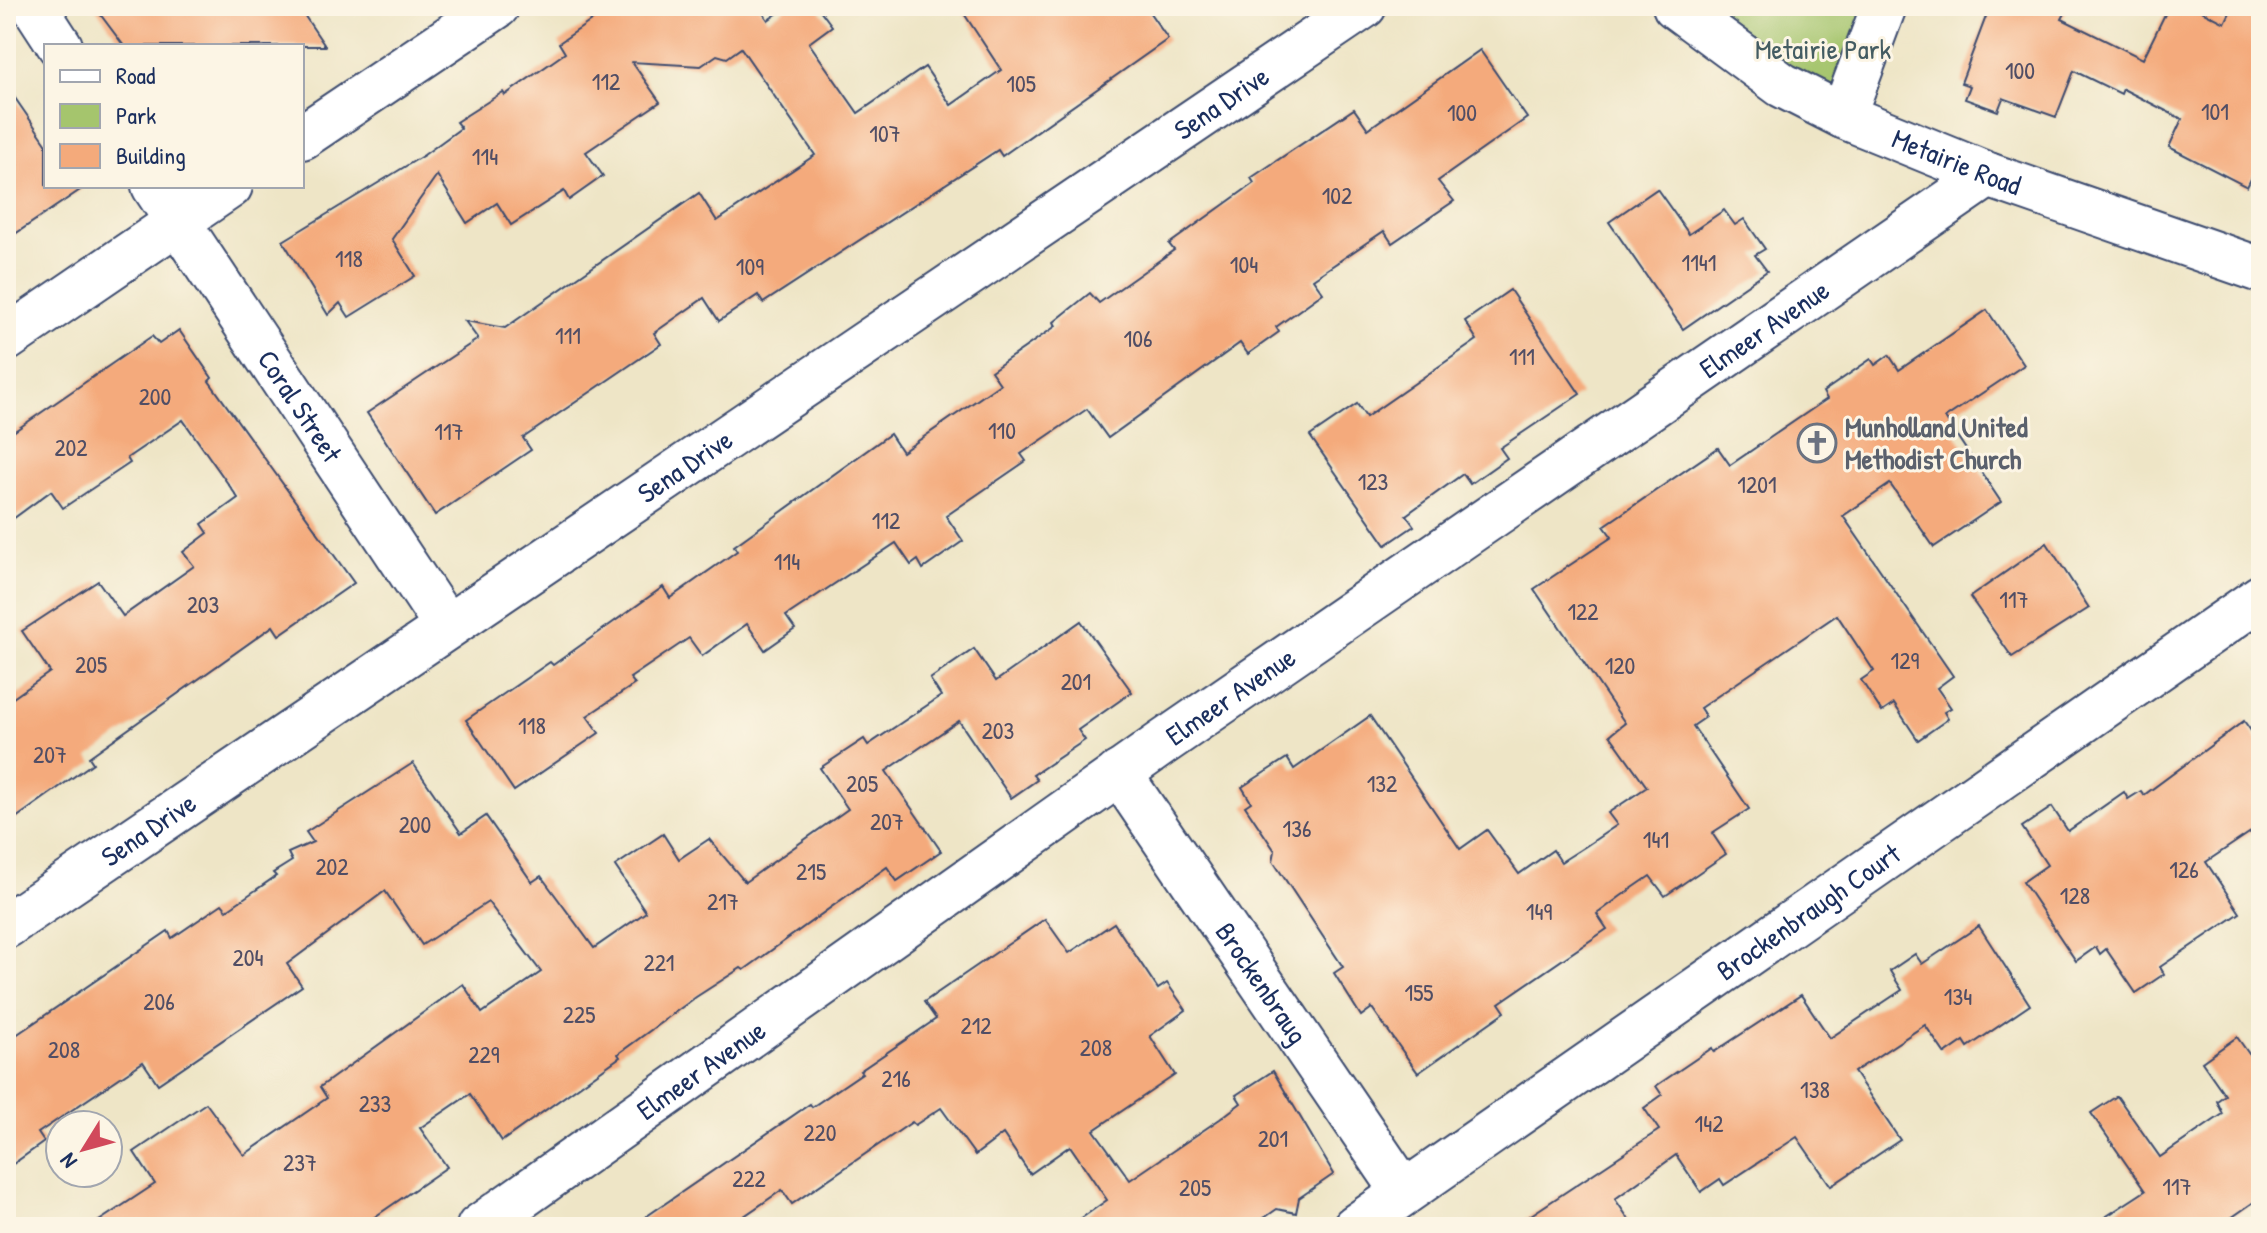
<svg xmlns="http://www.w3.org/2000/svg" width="2267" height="1233" font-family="'Patrick Hand',sans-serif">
<rect width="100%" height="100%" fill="#fcf5e5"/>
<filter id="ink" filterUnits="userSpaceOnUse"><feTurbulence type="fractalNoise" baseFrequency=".0125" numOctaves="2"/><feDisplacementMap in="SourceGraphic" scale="16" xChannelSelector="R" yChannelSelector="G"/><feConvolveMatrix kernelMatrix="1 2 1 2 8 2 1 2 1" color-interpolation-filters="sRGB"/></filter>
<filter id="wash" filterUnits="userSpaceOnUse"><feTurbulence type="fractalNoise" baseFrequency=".006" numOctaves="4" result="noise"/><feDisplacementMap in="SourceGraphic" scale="32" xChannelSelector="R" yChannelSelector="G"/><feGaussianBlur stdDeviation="1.8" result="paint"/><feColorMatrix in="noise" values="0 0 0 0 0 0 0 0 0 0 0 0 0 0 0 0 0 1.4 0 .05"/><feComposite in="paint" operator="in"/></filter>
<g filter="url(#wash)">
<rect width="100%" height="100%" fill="#eee5c6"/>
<polygon fill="#a5c56d" stroke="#607a66" stroke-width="2" points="1681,6 1890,6 1843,116"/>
<g id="blocks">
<g fill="#f4aa7b">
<polygon points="94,6 298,6 325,46 124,46"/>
<polygon points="613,6 758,6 768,20 788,6 817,6 832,26 809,43 858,113 925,67 951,105 1001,70 959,6 1145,6 1168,39 1002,156 998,150 763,303 758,295 719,321 704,298 654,333 661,344 523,438 531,450 435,515 367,413 478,339 465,321 505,328 699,193 717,221 815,155 741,48 727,58 717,55 701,66 632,62 660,102 586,152 603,176 569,200 564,191 511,225 497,203 467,223 437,175 392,239 415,276 349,317 340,303 328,315 283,241 424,155 461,128 456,122 503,92 505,95 565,53 559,43"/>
<polygon points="1990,6 2069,6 2062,19 2143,59 2169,6 2192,6 2225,23 2233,6 2261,6 2261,159 2247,187 2169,147 2182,119 2123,89 2121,94 2074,71 2056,117 2003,98 1998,111 1965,99 1970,86 1961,83"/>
<polygon points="1480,50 1527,118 1438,181 1454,201 1392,243 1384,231 1313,279 1323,293 1276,327 1279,332 1248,354 1240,343 1108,438 1087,409 1021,454 1026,461 946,516 963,541 923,569 918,560 911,565 896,543 786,616 795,629 765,650 747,624 702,656 689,638 630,678 635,684 587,716 599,733 514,791 466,720 550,662 553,665 663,587 670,598 737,551 734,546 890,434 902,452 1000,384 991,371 1056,326 1054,322 1090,293 1099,303 1174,250 1169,244 1254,183 1251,178 1354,109 1368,129"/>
<polygon points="6,85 46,143 46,186 86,186 6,240"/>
<polygon points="1657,189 1689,234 1724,210 1735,225 1744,219 1765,249 1755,255 1767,271 1683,329 1609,222"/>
<polygon points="1510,290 1580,394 1500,448 1507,458 1470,484 1463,474 1406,515 1414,526 1386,545 1310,436 1357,404 1366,417 1477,340 1465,321"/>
<polygon points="1987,310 2024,365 1945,418 2001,502 1934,547 1890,484 1843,516 1953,676 1937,688 1951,708 1944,712 1948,719 1918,740 1894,704 1882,712 1861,680 1874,671 1837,615 1700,708 1706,717 1693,726 1749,809 1712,833 1726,854 1665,896 1650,876 1621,896 1597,914 1607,929 1499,1003 1505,1012 1418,1073 1372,1008 1361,1016 1334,973 1343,967 1273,861 1275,851 1245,806 1251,802 1242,787 1287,758 1294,769 1370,716 1460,849 1487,830 1519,874 1553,850 1561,862 1586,846 1617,825 1608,813 1647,787 1610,735 1625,723 1534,589 1612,537 1604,526 1718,448 1730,465 1827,399 1823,392 1871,359 1875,365 1889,355 1899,370"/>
<polygon points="179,330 212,378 209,381 354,583 279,635 273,626 89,757 93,763 6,825 6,703 50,672 22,631 98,581 123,616 194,566 183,552 208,533 202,524 238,498 183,420 127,458 130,463 63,508 51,491 6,524 6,437 152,336 159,344"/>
<polygon points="2047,543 2089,608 2012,657 1970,597"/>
<polygon points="1081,621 1132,692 1078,730 1085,740 1033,775 1037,780 1011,798 959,721 886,771 941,851 897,881 887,867 744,970 741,968 696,997 618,1054 620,1057 502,1141 470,1094 420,1128 447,1167 360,1227 90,1227 155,1184 134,1152 206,1103 244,1155 327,1098 320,1087 463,984 482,1013 541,972 488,902 422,945 385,891 287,964 302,986 158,1084 143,1062 38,1133 44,1142 6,1169 6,1042 168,931 172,938 222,904 227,910 276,876 273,873 292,861 288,853 313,842 306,832 413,763 461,833 486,816 532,882 541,876 594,948 646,912 615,866 663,834 679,859 709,839 745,882 848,809 820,768 864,739 868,745 941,696 930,679 974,649 996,681"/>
<polygon points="2244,721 2261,745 2261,825 2206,862 2240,913 2160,967 2164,974 2136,993 2106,949 2100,954 2096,947 2076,961 2023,882 2047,865 2022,827 2052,807 2068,831 2124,792 2128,799 2141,791 2144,795"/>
<polygon points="1045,919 1069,953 1114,923 1158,989 1167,983 1186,1010 1150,1036 1175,1075 1094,1130 1130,1180 1220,1119 1241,1103 1236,1095 1273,1071 1334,1174 1299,1198 1296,1213 1277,1209 1251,1227 1069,1227 1107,1200 1070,1146 1030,1174 1003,1134 975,1155 941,1108 915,1125 912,1122 792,1204 782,1190 728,1227 631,1227 810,1104 812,1107 862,1073 860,1071 936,1019 924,1002"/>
<polygon points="1979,926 2030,1005 1968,1047 1964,1041 1945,1054 1925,1025 1854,1072 1900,1140 1831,1186 1797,1137 1724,1185 1720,1179 1701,1192 1676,1155 1615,1199 1634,1227 1513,1227 1659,1130 1644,1108 1662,1095 1656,1086 1712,1048 1714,1052 1801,995 1830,1038 1902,990 1890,971 1915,954 1922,964"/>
<polygon points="2237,1037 2261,1071 2261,1197 2218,1227 2090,1227 2145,1191 2091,1113 2117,1096 2160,1157 2223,1114 2217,1101 2225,1095 2202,1062"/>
</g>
</g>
</g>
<g filter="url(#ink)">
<use href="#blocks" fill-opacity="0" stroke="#3b4a6e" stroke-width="2"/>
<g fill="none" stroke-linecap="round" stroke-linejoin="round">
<g stroke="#3b4a6e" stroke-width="48">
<g id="minor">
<polyline points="34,6 60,46"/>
<polyline points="1843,116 1884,6"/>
<polyline points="302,137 497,6"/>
<path id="s1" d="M154 186 446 626"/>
<polyline points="6,339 230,186"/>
<path id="s2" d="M1119 773 1404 1192"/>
<path id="s3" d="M6 926 1364 6"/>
<path id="s4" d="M479 1227 1161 744 1988 175"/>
<path id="s5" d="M1355 1227 2261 597"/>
</g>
</g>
<g stroke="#3b4a6e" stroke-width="48">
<g id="secondary">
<path id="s6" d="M1675 6 1782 85 1843 116 1988 175 2261 270"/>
</g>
</g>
<use href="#minor" stroke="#fff" stroke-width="44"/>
<use href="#secondary" stroke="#fff" stroke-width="44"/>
</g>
</g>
<defs>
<g id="church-ring" transform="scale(2)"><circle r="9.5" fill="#fcf5e5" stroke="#6b7280" stroke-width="1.5"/><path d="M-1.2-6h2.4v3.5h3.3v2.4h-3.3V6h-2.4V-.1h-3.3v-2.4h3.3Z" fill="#6b7280"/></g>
</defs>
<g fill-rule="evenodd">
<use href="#church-ring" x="1817" y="443"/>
</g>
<g text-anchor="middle" stroke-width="6" stroke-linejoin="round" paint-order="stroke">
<g font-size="24" fill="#514e65">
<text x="2020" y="79">100</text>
<text x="606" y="90">112</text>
<text x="1021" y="92">105</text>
<text x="2215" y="120">101</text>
<text x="1462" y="121">100</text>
<text x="885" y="142">107</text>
<text x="485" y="165">114</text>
<text x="1337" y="204">102</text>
<text x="349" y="267">118</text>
<text x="1699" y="271">1141</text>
<text x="1244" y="273">104</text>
<text x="750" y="275">109</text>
<text x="568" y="344">111</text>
<text x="1138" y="347">106</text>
<text x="1522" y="365">111</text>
<text x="155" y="405">200</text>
<text x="1002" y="439">110</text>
<text x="449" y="440">117</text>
<text x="71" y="456">202</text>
<text x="1373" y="490">123</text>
<text x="1757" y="493">1201</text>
<text x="886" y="529">112</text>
<text x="787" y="570">114</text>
<text x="2014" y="608">117</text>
<text x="203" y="613">203</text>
<text x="1583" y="620">122</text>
<text x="1905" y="669">129</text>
<text x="91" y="673">205</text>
<text x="1620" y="674">120</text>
<text x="1076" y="690">201</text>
<text x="532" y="734">118</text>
<text x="998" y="739">203</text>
<text x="50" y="763">207</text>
<text x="862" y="792">205</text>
<text x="1382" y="792">132</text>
<text x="887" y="830">207</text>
<text x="415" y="833">200</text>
<text x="1297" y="837">136</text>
<text x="1656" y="848">141</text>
<text x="332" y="875">202</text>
<text x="2184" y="878">126</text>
<text x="811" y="880">215</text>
<text x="2075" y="904">128</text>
<text x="723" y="910">217</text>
<text x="1539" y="920">149</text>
<text x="248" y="966">204</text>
<text x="659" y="971">221</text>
<text x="1419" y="1001">155</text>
<text x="1958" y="1005">134</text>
<text x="159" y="1010">206</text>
<text x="579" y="1023">225</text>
<text x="976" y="1034">212</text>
<text x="1096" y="1056">208</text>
<text x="64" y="1058">208</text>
<text x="484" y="1063">229</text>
<text x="896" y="1087">216</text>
<text x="1815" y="1098">138</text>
<text x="375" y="1112">233</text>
<text x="1709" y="1132">142</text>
<text x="820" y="1141">220</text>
<text x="1273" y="1147">201</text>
<text x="300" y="1171">237</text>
<text x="749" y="1187">222</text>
<text x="2177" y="1195">117</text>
<text x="1195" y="1196">205</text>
</g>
<g font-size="28" fill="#445c62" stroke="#fcf5e5">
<text x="1823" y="59">Metairie Park</text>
</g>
<g font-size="28" fill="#1b2f5e" stroke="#fcf5e5">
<text dy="10" stroke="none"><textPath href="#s3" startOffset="1468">Sena Drive</textPath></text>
<text dy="10" stroke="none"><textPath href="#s6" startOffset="324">Metairie Road</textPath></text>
<text dy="10" stroke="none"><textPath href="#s4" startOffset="1568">Elmeer Avenue</textPath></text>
<text dy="10" stroke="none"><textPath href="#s1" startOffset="264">Coral Street</textPath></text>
<text dy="10" stroke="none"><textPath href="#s3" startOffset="820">Sena Drive</textPath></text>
<text dy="10" stroke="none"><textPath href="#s4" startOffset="920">Elmeer Avenue</textPath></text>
<text dy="10" stroke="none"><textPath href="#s3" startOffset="172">Sena Drive</textPath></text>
<text dy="10" stroke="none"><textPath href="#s5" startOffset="552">Brockenbraugh Court</textPath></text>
<text dy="10" stroke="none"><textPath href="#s2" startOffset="254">Brockenbraug</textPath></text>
<text dy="10" stroke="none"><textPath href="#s4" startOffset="272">Elmeer Avenue</textPath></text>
</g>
<g font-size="28" font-weight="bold" fill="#5b616d" stroke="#fcf5e5" text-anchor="start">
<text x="1845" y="437">Munholland United<tspan x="1845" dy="32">Methodist Church</tspan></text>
</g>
</g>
<rect width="2267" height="1233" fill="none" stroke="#fcf5e5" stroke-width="32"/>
<rect x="44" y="44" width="260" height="144" fill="#fcf5e5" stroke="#a2a6af" stroke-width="2"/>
<rect x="60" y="70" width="40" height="12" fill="#ffffff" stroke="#a2a6af" stroke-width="2"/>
<text x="116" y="84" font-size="24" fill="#1b2f5e">Road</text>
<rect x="60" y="104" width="40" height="24" fill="#a5c56d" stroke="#a2a6af" stroke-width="2"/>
<text x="116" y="124" font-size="24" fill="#1b2f5e">Park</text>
<rect x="60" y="144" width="40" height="24" fill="#f4aa7b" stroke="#a2a6af" stroke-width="2"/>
<text x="116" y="164" font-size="24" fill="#1b2f5e">Building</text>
<g transform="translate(84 1149) rotate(233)"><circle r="38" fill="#fcf5e5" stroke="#a2a6af" stroke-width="2"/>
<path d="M0-6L14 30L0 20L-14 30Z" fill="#d1495b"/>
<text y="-12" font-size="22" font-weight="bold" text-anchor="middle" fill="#1b2f5e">N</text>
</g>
</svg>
